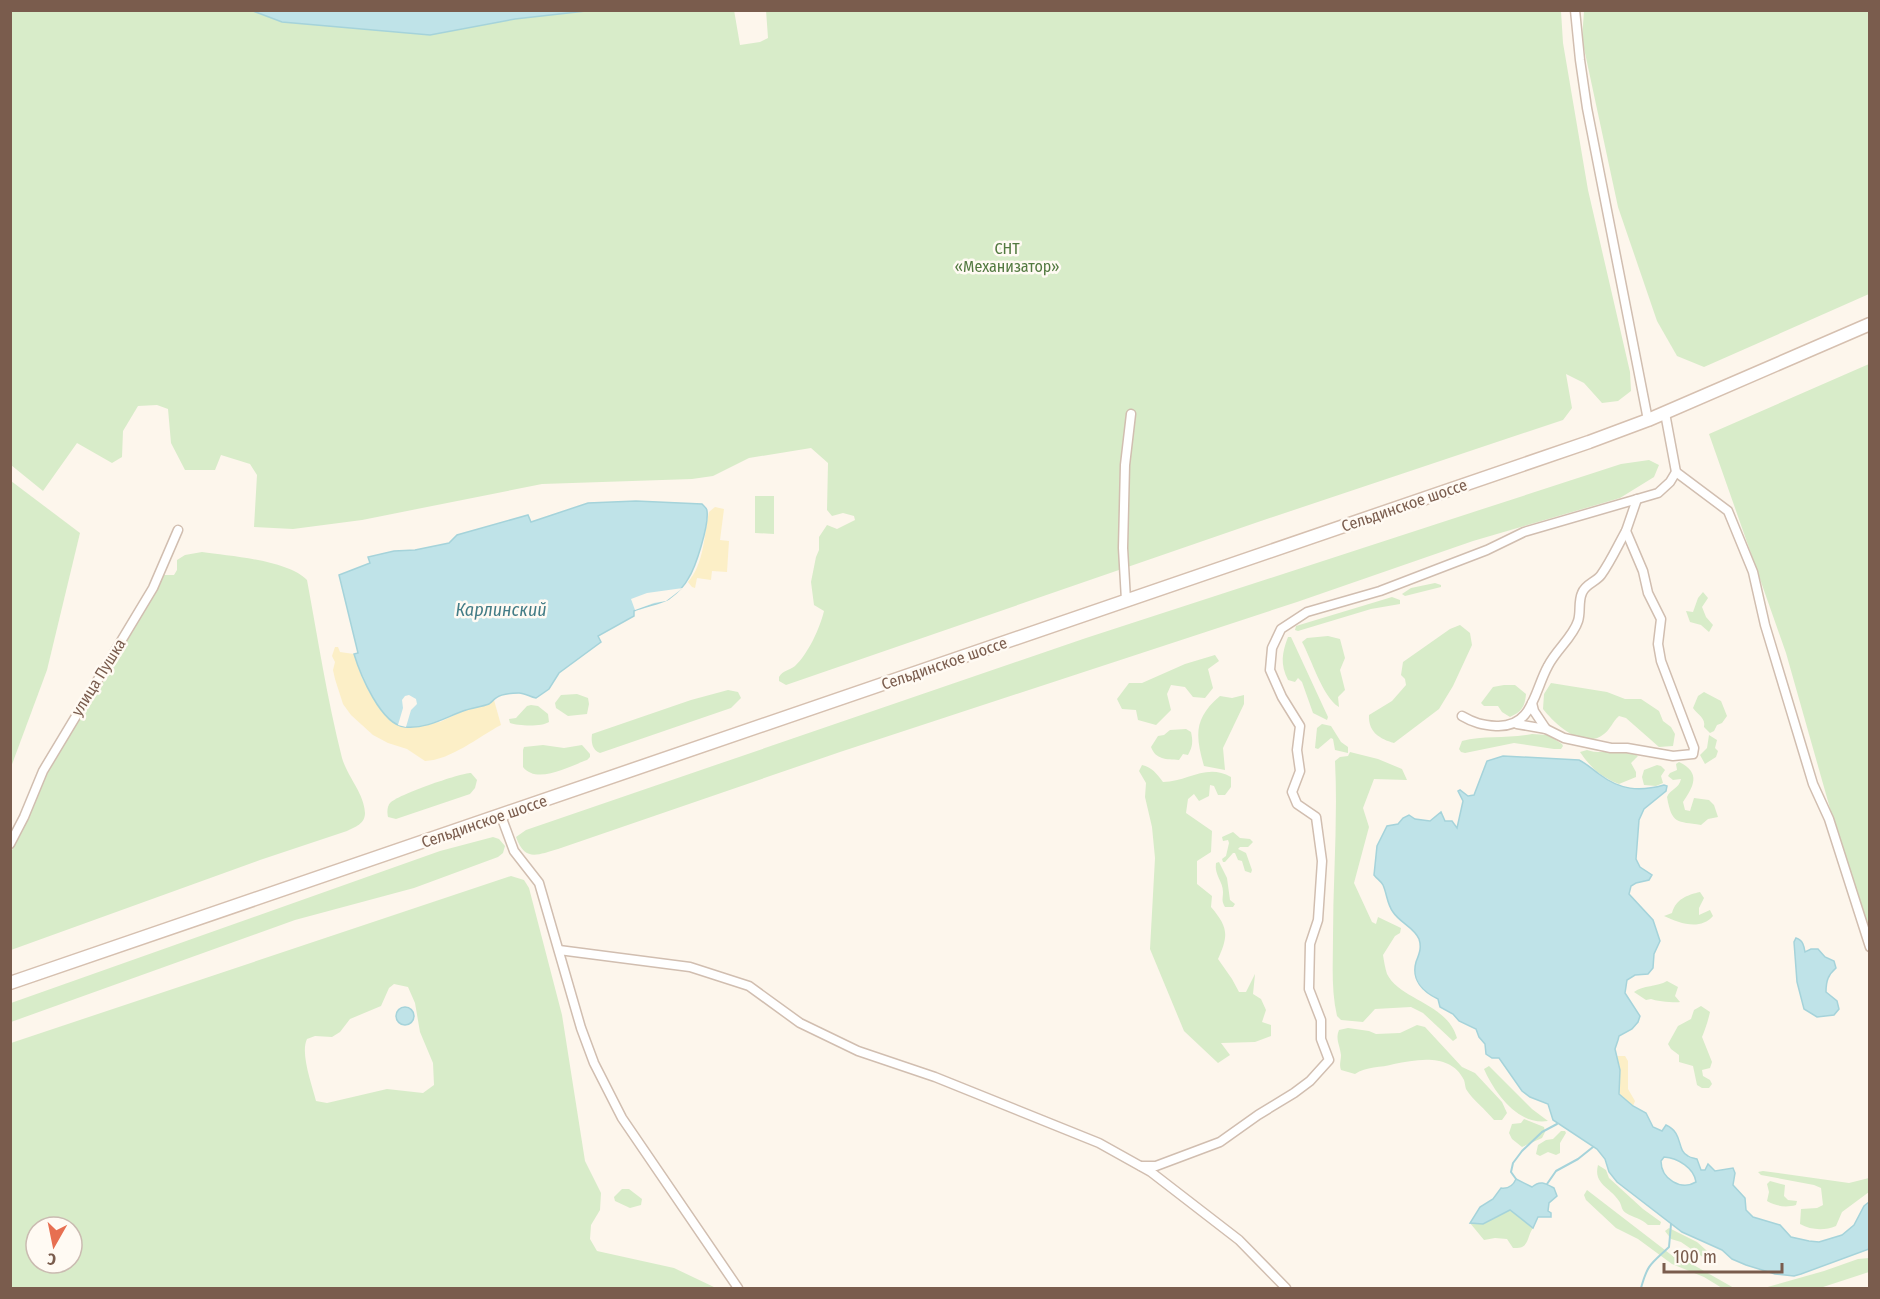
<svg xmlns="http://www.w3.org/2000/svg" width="1880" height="1299" font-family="'Fira Sans Condensed',sans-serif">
<rect width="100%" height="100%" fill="#fdf6ec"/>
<g fill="#d8ecc9" fill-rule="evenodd">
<path d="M734 10 740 45 760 42 768 38 766 10 1561 11 1563 43 1588 190 1630 372 1631 391 1618 401 1602 403 1584 383 1566 374 1572 408 1563 420 1258 522 786 685 779 681V677C783 670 789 671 795 666 808 654 820 628 824 611L814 605 811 582 816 557 819 550V537L827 525 837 529 855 520 854 516 843 513 832 516 827 510 828 463 811 448 749 458 713 476 692 479 542 484 362 520 293 529 254 527 257 475 250 464 221 455 215 470H185L171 443 168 409 157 405 138 406 123 431 122 457 112 463 77 443 43 491 11 465 10 11H253L282 22 515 19 586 11Z"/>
<polygon points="1584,11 1869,11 1869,294 1704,367 1677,356 1657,321 1618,207 1582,39"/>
<polygon points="1869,364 1869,946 1786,653 1709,434"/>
<path d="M1649 460 1659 465 1654 477 1620 498 1473 541 1297 602 840 752 558 849C537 855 525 862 516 837L526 830 1086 638 1621 464Z"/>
<polygon points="11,481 80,533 47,670 11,767"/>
<polygon points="755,496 774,496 774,534 755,533"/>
<path d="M202 552C230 556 288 560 307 580 318 639 327 699 342 758 348 778 364 793 365 813 365 824 355 827 347 831L260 860 11 950 10 854 34 806 44 773 162 575H174L177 570V560L185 555Z"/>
<polygon points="1435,583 1441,585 1441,587 1405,596 1402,594 1411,588"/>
<polygon points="1703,592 1708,598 1702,607 1706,617 1713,625 1709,632 1701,625 1690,622 1686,611 1693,612 1698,598"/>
<polygon points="1392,597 1400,600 1400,604 1371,609 1298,631 1295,630 1296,626"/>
<path d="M1460 625 1470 633 1472 645 1453 686 1439 709 1394 743C1380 739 1368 732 1369 715L1392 701 1406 685 1405 679 1401 675 1403 662 1450 629Z"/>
<path d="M1328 636 1340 639 1345 658 1340 670 1345 690 1338 697 1339 707C1323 698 1311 658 1302 642L1307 638Z"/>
<path d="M1288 637H1291L1328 717 1327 720 1313 713 1302 682 1298 678 1295 682 1288 680C1280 664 1282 653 1288 637Z"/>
<polygon points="1215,655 1219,661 1208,669 1213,688 1205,698 1193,697 1185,687 1171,685 1167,694 1171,710 1156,725 1138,720 1136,710 1122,709 1117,699 1129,683 1142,683 1185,664"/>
<path d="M1551 683 1607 692 1625 699H1641L1659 711 1663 721 1671 727 1675 734 1673 746 1659 747 1626 718 1619 716C1613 721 1610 730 1604 734 1583 751 1555 724 1543 709L1544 694Z"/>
<path d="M1504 685H1515L1526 694C1525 707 1521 712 1510 717L1502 712 1498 706H1484L1481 703 1493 687Z"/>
<path d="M728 690 738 692 741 698 731 708 600 753C592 750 591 742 592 734L691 700Z"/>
<path d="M1704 692 1721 701 1727 716 1722 723 1717 725 1714 731 1710 733 1704 727C1706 718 1698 715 1693 708L1698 696Z"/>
<polygon points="577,694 588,698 589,704 587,714 568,716 556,708 555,703 561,695"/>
<path d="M1244 695V704L1223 748 1225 770 1204 766C1195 735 1194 718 1220 696L1232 698Z"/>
<path d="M531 705 538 706 548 714 549 722C542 727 518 726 510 723L509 719 516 718 527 706Z"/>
<polygon points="1322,724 1331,726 1341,742 1348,747 1348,753 1335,750 1333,739 1331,738 1318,749 1315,748 1317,728"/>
<path d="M1186 729 1191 732C1193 741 1193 746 1188 755L1183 754 1179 760C1166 759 1156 760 1151 747L1158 736 1164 735 1170 730Z"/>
<path d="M1532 734 1548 735 1562 744 1563 746 1561 749H1554L1514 743 1465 753 1461 752 1459 749 1462 741C1484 735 1508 739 1532 734Z"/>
<polygon points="1709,735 1717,740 1715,748 1718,751 1716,757 1705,764 1700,755 1707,748"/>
<path d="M543 745 564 748 582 745 590 754V757L587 760C570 766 537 785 523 767V750L524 747Z"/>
<path d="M1587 750C1604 756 1624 746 1638 756L1631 763 1636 772V777L1619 784C1601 777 1591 768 1580 752Z"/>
<path d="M1350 752 1378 759 1402 769 1407 780 1374 779 1363 808 1369 827 1354 883 1372 922 1376 924 1378 917 1401 928 1400 933 1395 936 1383 955C1384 961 1385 968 1387 974 1400 1000 1447 1003 1457 1038L1453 1041 1423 1013 1411 1007 1375 1009 1363 1022 1341 1020 1337 1016C1331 990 1333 964 1333 937 1333 879 1338 819 1335 761L1340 757 1348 756Z"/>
<path d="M1679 762C1702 773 1693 787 1683 802L1685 810 1690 811 1694 798 1709 800 1714 805 1718 817 1708 819 1701 825C1677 821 1672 825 1667 797 1670 789 1679 789 1681 779L1673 780 1668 776 1670 773 1677 770 1676 764Z"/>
<path d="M1142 765C1152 767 1157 774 1163 782 1188 782 1206 763 1231 777V787L1225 795H1218L1214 786 1210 785 1209 796 1199 801 1194 794 1188 799 1186 813 1212 831 1211 852 1197 861V884L1212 896 1211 907C1228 927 1229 935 1218 959L1232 979 1239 992H1246L1255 974 1253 994 1261 999 1266 1010 1262 1022 1271 1025V1036L1255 1042 1221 1043 1230 1055 1218 1063 1184 1031 1150 949 1155 858 1152 827 1145 797 1146 783 1139 771Z"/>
<polygon points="1657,765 1661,766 1665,770 1661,776 1663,783 1656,786 1644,785 1642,777 1644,770"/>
<path d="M471 773 477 780 475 788 470 794 396 819 388 817C387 812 387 807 390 803 397 795 460 773 471 773Z"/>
<polygon points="1233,832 1240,838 1250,839 1253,842 1248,847 1240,847 1238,849 1246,853 1252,870 1251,873 1245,871 1242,861 1238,860 1235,853 1233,853 1225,862 1223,862 1222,859 1226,856 1229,843 1228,840 1223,841 1222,837"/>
<polygon points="493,837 499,839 505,846 503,853 498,857 414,888 295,920 11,1022 11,1003 440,851"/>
<path d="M1219 862 1227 878 1230 900 1235 904 1233 907H1225C1221 900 1223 899 1223 892 1223 881 1214 875 1216 863Z"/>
<path d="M511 876 524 880 529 888 562 1015 585 1161 601 1193 600 1210 591 1225 590 1239 597 1251 674 1268 716 1288H11V1043ZM394 984 408 987 415 1003 420 1032 433 1063 434 1085 423 1093 387 1089 327 1103 316 1101C312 1085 300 1053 307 1039L315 1036 332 1037 340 1032 350 1019 381 1006 389 988ZM36 1227H72V1263H36Z"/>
<path d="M1700 892 1704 898 1699 908V915L1710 910 1713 916C1700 931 1679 923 1664 916L1672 913C1676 899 1687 895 1700 892Z"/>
<path d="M1667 981 1678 987 1675 996 1680 1002C1675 1003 1655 1001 1651 999L1646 1000 1634 992C1643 985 1657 987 1667 981Z"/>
<path d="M1701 1006 1710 1012C1708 1021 1705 1030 1702 1037L1712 1062 1710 1068 1702 1070 1703 1076 1710 1080 1712 1084 1709 1088H1702L1697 1085 1693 1066 1679 1062V1055L1671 1049 1668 1044 1678 1026 1691 1019 1694 1010Z"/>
<path d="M1417 1025 1425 1027 1462 1067 1475 1073 1502 1102 1507 1113 1502 1120H1494C1487 1111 1471 1098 1466 1089 1465 1086 1465 1083 1464 1080 1451 1053 1418 1059 1394 1064 1381 1068 1366 1066 1355 1074L1341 1070C1339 1064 1341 1061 1341 1055 1340 1045 1335 1039 1339 1030L1348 1028 1369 1031 1376 1034 1400 1033Z"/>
<path d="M1489 1066 1532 1109 1548 1121C1518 1126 1494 1092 1484 1069Z"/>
<polygon points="1524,1119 1544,1127 1545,1132 1542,1138 1522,1147 1512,1139 1509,1133 1512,1124 1521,1123"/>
<polygon points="1561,1131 1565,1131 1566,1133 1560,1143 1560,1153 1556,1155 1548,1152 1540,1156 1536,1154 1538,1145 1546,1140 1553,1139"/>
<path d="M1598 1165 1606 1170 1609 1178 1643 1209 1661 1222 1660 1225H1648C1641 1218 1634 1218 1626 1213 1621 1210 1622 1205 1619 1201 1610 1187 1593 1184 1598 1165Z"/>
<path d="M1763 1171 1849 1183 1869 1178V1192L1842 1212 1836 1226C1824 1231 1811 1230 1800 1224L1801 1209 1817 1208 1823 1205 1821 1188 1814 1185 1761 1175 1758 1172Z"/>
<path d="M1770 1181 1785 1185 1784 1196 1788 1200 1797 1201 1796 1205C1785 1208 1776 1206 1767 1201L1769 1192 1767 1184Z"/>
<polygon points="622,1189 629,1189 642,1199 641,1205 630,1208 615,1201 614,1197"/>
<polygon points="1587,1190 1674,1257 1690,1263 1734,1288 1722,1288 1704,1277 1672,1264 1638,1239 1616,1228 1586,1200 1584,1195"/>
<path d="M1510 1210 1533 1228C1526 1238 1530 1249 1513 1248L1507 1239 1495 1238 1484 1240 1470 1223 1483 1224Z"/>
<polygon points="1669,1228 1697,1242 1715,1258 1710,1262 1681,1242 1671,1239 1665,1231"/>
<polygon points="1869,1258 1869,1272 1820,1288 1764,1288 1824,1271 1858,1259"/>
</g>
<g fill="#fcefc7">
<path d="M715 507 724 509 720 540 729 541 727 572 712 571 711 580 697 578 695 588 692 587 688 582C704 564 704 536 709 512Z"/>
<path d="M335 647H338L340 652 354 654 362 678 370 693 398 725 406 727 440 722 463 711 491 703 494 700 501 725C478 737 451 760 425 761L407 749 388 743 373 735 351 715 343 704 335 679 333 670 335 662 332 656Z"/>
<path d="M1617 1056H1625L1628 1061V1089L1635 1101 1633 1106C1618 1095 1618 1095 1620 1077 1621 1070 1619 1063 1617 1056Z"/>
</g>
<g fill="#bfe3e8" stroke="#a5d3da" stroke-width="1.5" fill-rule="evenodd">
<polygon points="253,11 586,11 515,19 430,35 282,22"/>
<path d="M636 501 702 504C704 506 707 508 707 511 709 525 696 567 688 579 684 587 677 593 669 599 664 603 642 607 634 611V616L598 636 601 642 559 673 549 689 536 698C530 697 525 693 519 693 513 693 501 694 496 698 494 699 492 702 489 704 481 707 471 708 463 711 444 718 427 729 405 727 381 725 360 674 354 654L358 653 339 575 370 563 368 557 394 551 415 550 449 543 457 535 528 515 531 522 588 503Z"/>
<path d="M1503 756 1579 760C1587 764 1591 768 1599 774 1620 790 1639 792 1664 785L1667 786 1666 791 1644 809 1639 820 1636 859 1640 867 1652 875 1649 880 1636 883 1631 886 1629 894 1653 920 1660 941 1654 954 1653 968 1648 974 1635 975 1627 980 1625 993 1640 1016 1638 1022 1632 1029 1619 1036 1618 1040 1615 1049 1620 1070 1619 1094 1633 1106 1646 1113 1653 1127 1662 1131 1666 1125C1684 1133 1676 1150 1688 1156 1691 1158 1694 1158 1697 1159L1701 1170H1705L1708 1164 1715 1171 1733 1168 1735 1173 1733 1185 1745 1198 1746 1210 1753 1217 1780 1225 1791 1237 1809 1241 1819 1242 1842 1235 1854 1225 1864 1206 1869 1202V1249L1801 1274 1794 1276 1775 1274 1746 1265 1732 1259 1722 1250 1682 1232 1617 1182 1609 1172 1605 1159 1597 1149 1553 1120 1548 1104 1530 1097 1522 1091 1499 1058H1492L1486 1054 1485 1044 1479 1037 1476 1029 1459 1021 1453 1014 1440 1007 1438 999C1423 992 1411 980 1416 962 1419 954 1422 948 1419 939 1414 927 1400 923 1393 912 1387 904 1387 894 1383 885 1381 881 1377 879 1374 875L1377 846 1387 826 1398 824 1403 818 1409 815 1415 819 1430 821 1441 812 1445 821H1452L1457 828 1463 801 1458 791 1460 790 1468 796 1474 795 1487 761ZM1664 1157C1678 1158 1694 1168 1696 1182 1681 1191 1661 1179 1661 1161Z"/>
<path d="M1796 938C1803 940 1804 946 1805 952L1811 949H1818L1825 957 1834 961 1836 968C1828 975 1826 981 1826 992L1837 1001 1839 1009 1834 1015 1817 1017 1804 1009 1797 982 1794 942Z"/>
<circle cx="405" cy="1016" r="9"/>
<path d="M1516 1179 1532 1187C1540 1180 1545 1183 1554 1188L1557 1196 1549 1203 1548 1211 1551 1213V1217H1538L1533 1228 1510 1210 1483 1224 1470 1223 1480 1207 1493 1199 1501 1188C1508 1189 1513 1186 1516 1179Z"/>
</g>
<g fill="#fdf6ec">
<polygon points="683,588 666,601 654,603 635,610 631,599 647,593"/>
<polygon points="409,695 416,699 417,704 411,710 406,727 398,725 403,708 402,700 405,696"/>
</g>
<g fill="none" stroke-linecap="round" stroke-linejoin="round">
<g stroke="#a5d3da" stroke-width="2">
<polyline points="1516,1179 1511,1172 1513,1163 1522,1151 1542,1132 1557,1124"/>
<polyline points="1547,1184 1556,1171 1578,1159 1593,1147"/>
<path d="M1641 1288C1648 1263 1651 1264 1669 1247L1671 1224"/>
</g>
<g stroke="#d1beb0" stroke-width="11">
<g id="street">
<polyline points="1575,10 1580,60 1587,108 1648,420"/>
<polyline points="1676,472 1728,511 1753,572 1765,625 1813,784 1829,819 1870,947"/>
<polyline points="1126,600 1123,548 1125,465 1131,414"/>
<polyline points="1532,703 1534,711 1546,729"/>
<path d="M1462 716C1474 723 1482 725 1496 726 1533 728 1534 691 1548 666 1556 650 1573 637 1578 621 1581 612 1578 602 1582 593 1585 584 1596 582 1601 575 1611 561 1618 545 1626 531"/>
<polyline points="1517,724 1546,729 1564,738 1611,748 1627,748 1673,756 1693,754 1694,748 1661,661 1658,644 1661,619 1648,593 1643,571 1626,531 1637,499"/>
<polyline points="501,816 514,851 539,883 581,1028 594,1063 622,1118 738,1288"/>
<polyline points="10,844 24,817 43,771 153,588 178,530"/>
<polyline points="559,950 690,967 749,986 800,1023 858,1051 935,1077 1099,1143 1151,1172 1239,1240 1286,1288"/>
<polyline points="1141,1166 1156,1166 1220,1142 1258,1115 1294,1093 1310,1081 1329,1060 1321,1039 1321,1020 1309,989 1310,944 1318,920 1322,861 1316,817 1297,804 1292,792 1300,771 1297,750 1300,726 1282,697 1270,670 1272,648 1281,629 1307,612 1380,591 1487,550 1524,532 1658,493 1670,482 1676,472 1665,413"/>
</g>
</g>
<g stroke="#d6c0b0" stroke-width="15">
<polyline id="secondary" points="10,983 1589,442 1648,420 1870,324"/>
</g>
<use href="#street" stroke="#fff" stroke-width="8"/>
<use href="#secondary" stroke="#fff" stroke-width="12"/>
</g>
<g text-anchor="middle" stroke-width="5" stroke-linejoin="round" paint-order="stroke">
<g font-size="16" fill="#537a41" stroke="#fffaf3">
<text x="1007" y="254">СНТ<tspan x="1007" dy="18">«Механизатор»</tspan></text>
</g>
<g font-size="16" fill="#7a5c4d" stroke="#fffaf3">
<text transform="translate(1404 505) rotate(-19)" y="6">Сельдинское шоссе</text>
<text transform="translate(944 663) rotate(-19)" y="6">Сельдинское шоссе</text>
<text transform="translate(98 677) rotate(-58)" y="6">улица Пушка</text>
<text transform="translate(484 821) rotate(-19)" y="6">Сельдинское шоссе</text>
</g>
<g font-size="18" font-style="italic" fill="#437c86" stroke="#fffaf3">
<text x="501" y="616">Карлинский</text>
</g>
</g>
<rect width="1880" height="1299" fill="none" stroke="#7a5c4d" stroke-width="24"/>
<g transform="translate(54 1245) rotate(189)"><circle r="28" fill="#fffaf3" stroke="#cabbb1" stroke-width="1.5"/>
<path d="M0-4.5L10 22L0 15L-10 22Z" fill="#e76f51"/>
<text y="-9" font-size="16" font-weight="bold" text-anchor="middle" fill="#7a5c4d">С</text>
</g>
<path d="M1664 1263v9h118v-9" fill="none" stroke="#7a5c4d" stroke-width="3"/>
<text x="1673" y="1263" font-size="18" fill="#7a5c4d" stroke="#fffaf3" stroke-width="4.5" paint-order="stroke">100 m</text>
</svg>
